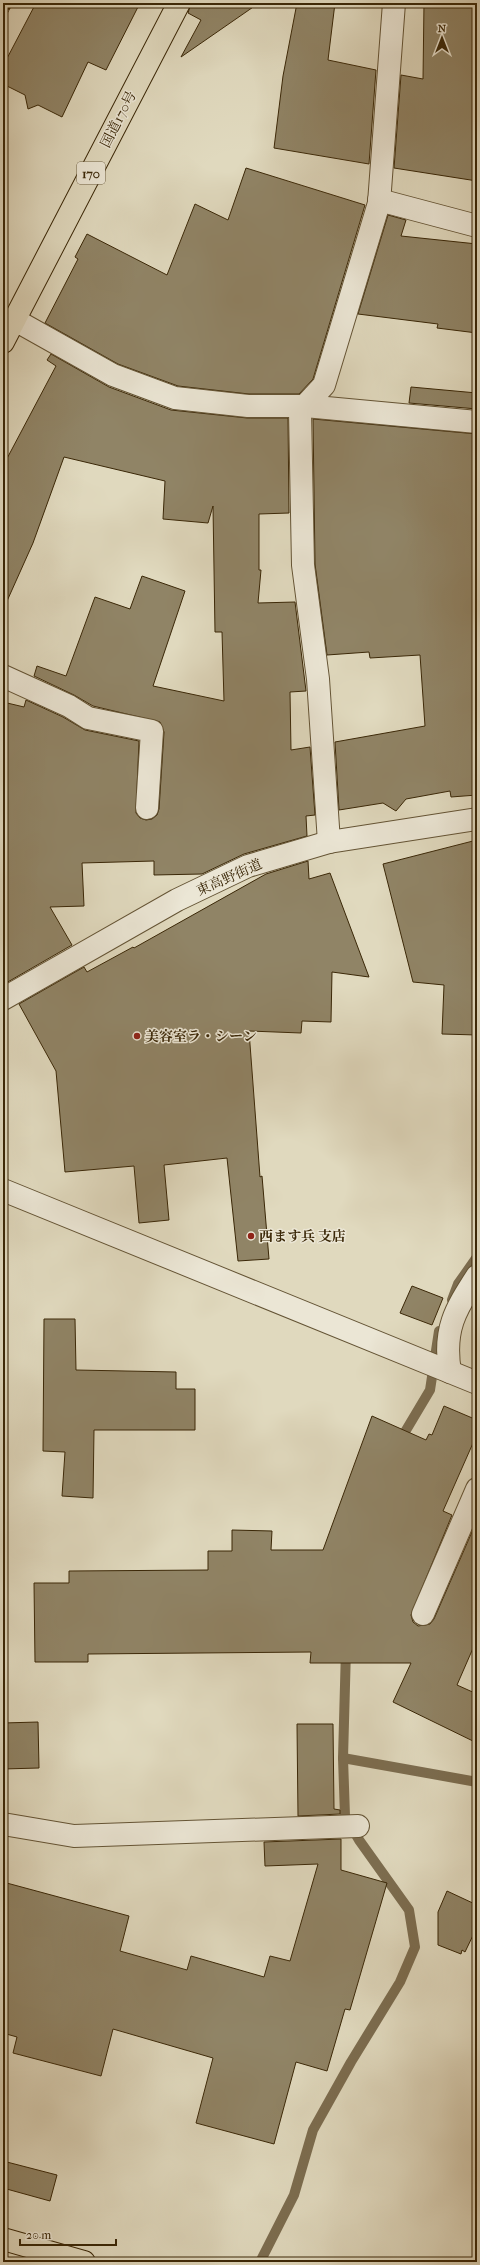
<svg xmlns="http://www.w3.org/2000/svg" width="480" height="2265" font-family="'IM FELL French Canon','Noto Serif JP',serif">
<rect width="100%" height="100%" fill="#e0d9be"/>
<filter id="stains"><feTurbulence type="fractalNoise" baseFrequency=".005" numOctaves="4"/><feColorMatrix values="0 0 0 0 .2 0 0 0 0 .09 0 0 0 0 .02 0 0 0 .5 -.17"/></filter>
<radialGradient id="worn" r=".72"><stop offset=".6" stop-color="#630" stop-opacity="0"/><stop offset="1" stop-color="#630" stop-opacity=".3"/></radialGradient>
<g fill="none" stroke-linecap="round" stroke-linejoin="round">
<g stroke="#7c6d50" stroke-width="10">
<polyline points="452,1300 458,1284 477,1257"/>
<polyline points="399,1442 430,1390 439,1331"/>
<polyline points="343,1758 477,1782"/>
<polyline points="260,2262 294,2195 313,2130 351,2062 400,1982 415,1947 409,1910 359,1840 345,1816 343,1758 346,1649"/>
</g>
</g>
<g fill="#908466" stroke="#3a2707">
<polygon points="36,3 140,3 106,70 88,62 62,117 38,105 28,109 25,95 3,84 3,66"/>
<polygon points="191,3 259,3 181,57 201,20 188,13"/>
<polygon points="297,3 335,3 328,60 376,70 369,164 274,148 283,76"/>
<polygon points="424,3 477,4 477,181 394,168 401,75 423,79"/>
<polygon points="246,168 365,205 313,379 299,394 249,394 178,386 118,364 45,323 78,259 75,257 87,234 167,275 195,204 228,220"/>
<polygon points="388,215 406,220 401,236 477,244 477,333 437,328 438,324 358,314"/>
<polygon points="51,354 109,387 171,410 247,418 288,418 289,513 259,514 259,570 261,570 258,603 295,602 306,691 290,692 291,750 310,747 315,815 306,816 307,836 244,854 202,874 154,875 154,861 82,863 84,906 50,907 72,945 6,983 3,977 3,702 24,707 26,700 63,717 85,730 139,741 136,813 140,818 146,820 152,819 157,815 159,809 164,732 160,722 93,706 74,695 34,676 37,666 66,676 95,597 130,609 142,576 185,591 153,686 224,701 222,632 215,632 213,506 208,523 163,519 165,481 64,457 33,543 3,610 3,466 56,366 47,360"/>
<polygon points="411,387 477,393 477,409 409,403"/>
<polygon points="313,419 477,434 477,661 474,661 477,702 477,795 451,797 450,791 406,799 396,811 383,803 339,810 335,742 425,726 420,655 370,658 369,652 327,655 315,564"/>
<polygon points="473,841 477,855 477,1035 442,1034 444,985 413,982 383,864"/>
<polygon points="308,861 309,879 330,873 369,977 332,972 331,1022 302,1021 301,1033 249,1031 260,1177 262,1176 269,1259 238,1261 227,1158 164,1165 169,1220 139,1223 134,1166 65,1172 56,1071 19,1004 84,967 87,972 133,947 134,948 266,874"/>
<polygon points="412,1286 443,1298 432,1325 400,1313"/>
<polygon points="44,1319 75,1319 76,1370 176,1372 176,1389 195,1389 195,1430 94,1430 93,1498 62,1496 65,1452 43,1451"/>
<polygon points="444,1406 477,1420 477,1434 443,1511 452,1515 411,1615 413,1622 418,1626 430,1624 434,1619 475,1525 477,1526 477,1639 457,1685 477,1694 477,1743 393,1702 411,1663 310,1663 311,1652 88,1654 88,1662 35,1662 34,1583 69,1583 69,1571 208,1570 208,1551 232,1551 232,1530 272,1531 271,1550 323,1550 372,1416 426,1440 429,1434 432,1435"/>
<polygon points="38,1722 39,1768 3,1769 3,1723"/>
<polygon points="297,1724 333,1724 334,1809 340,1810 340,1814 298,1816"/>
<polygon points="341,1839 341,1870 387,1883 350,2010 345,2009 327,2071 296,2062 274,2144 196,2123 213,2058 113,2029 101,2076 13,2053 17,2037 3,2033 3,1882 129,1916 120,1951 187,1970 191,1956 264,1977 270,1956 290,1961 318,1864 265,1866 264,1842"/>
<polygon points="447,1891 477,1905 477,1927 465,1952 462,1950 461,1954 438,1945 438,1912"/>
<polygon points="3,2161 57,2175 50,2201 3,2188"/>
</g>
<g fill="none" stroke-linecap="round" stroke-linejoin="round">
<g stroke="#645435" stroke-width="24">
<g id="minor">
<polyline points="379,200 477,226"/>
<polyline points="15,320 113,375 175,398 248,406 305,406 477,422"/>
<polyline points="3,676 69,706 88,718 152,731 147,808"/>
<polyline points="329,842 318,679 303,565 300,411 324,385 379,203 394,3"/>
<path d="M450 1372C443 1330 455 1310 477 1276"/>
<polyline points="423,1614 477,1489"/>
<polyline points="3,1824 74,1836 358,1826"/>
</g>
</g>
<g stroke="#645435" stroke-width="24">
<g id="tertiary">
<polyline points="3,999 177,900 248,866 329,842 477,819"/>
<polyline points="3,1190 477,1383"/>
</g>
</g>
<g stroke="#3a2707" stroke-width="24">
<g id="trunk">
<polyline points="3,342 179,3"/>
<polyline points="3,2239 84,2262"/>
</g>
</g>
<use href="#minor" stroke="#ebe6d5" stroke-width="22"/>
<use href="#tertiary" stroke="#ebe6d5" stroke-width="22"/>
<use href="#trunk" stroke="#e0d9be" stroke-width="22"/>
<g stroke="#3a2707" stroke-width="4.5">
<polyline id="rail" points="3,17 11,3"/>
</g>
<use href="#rail" stroke="#ebe6d5" stroke-width="3" stroke-dasharray="9" stroke-linecap="butt"/>
</g>
<g fill="#8f2418" stroke="#ebe6d5" stroke-width="1.5">
<circle cx="137" cy="1036" r="4"/>
<circle cx="251" cy="1236" r="4"/>
</g>
<g text-anchor="middle" stroke-width="3" stroke-linejoin="round" paint-order="stroke">
<rect fill="#ebe6d5" stroke="#6f6045" stroke-width="1" x="77" y="162" width="28" height="22" rx="3"/>
<g font-size="13" font-weight="bold" fill="#3a2707">
<text x="91" y="178">170</text>
</g>
<g font-size="14" fill="#3a2707" stroke="#ebe6d5">
<text transform="translate(118 119) rotate(-63)" y="5">国道170号</text>
<text transform="translate(229 877) rotate(-24)" y="5">東高野街道</text>
</g>
<g font-size="14" font-weight="bold" fill="#3a2707" stroke="#ebe6d5" text-anchor="start">
<text x="145" y="1041">美容室ラ・シーン</text>
<text x="259" y="1241">西ます兵 支店</text>
</g>
</g>
<rect width="480" height="2265" fill="none" stroke="#e0d9be" stroke-width="16"/>
<rect x="4" y="4" width="472" height="2257" fill="none" stroke="#3a2707" stroke-width="2"/>
<rect x="8" y="8" width="464" height="2249" fill="none" stroke="#3a2707"/>
<g transform="translate(442 38)" stroke="#ebe6d5" stroke-width="3" paint-order="stroke">
<path d="M0-3L7 15L0 10L-7 15Z" fill="#3a2707"/>
<text y="-6" font-size="11" font-weight="bold" text-anchor="middle" fill="#3a2707">N</text>
</g>
<path d="M20 2239v6h96v-6" fill="none" stroke="#3a2707" stroke-width="2"/>
<text x="26" y="2239" font-size="12" fill="#3a2707" stroke="#ebe6d5" stroke-width="3" paint-order="stroke">20 m</text>
<rect width="100%" height="100%" filter="url(#stains)"/>
<rect width="100%" height="100%" fill="url(#worn)"/>
</svg>
